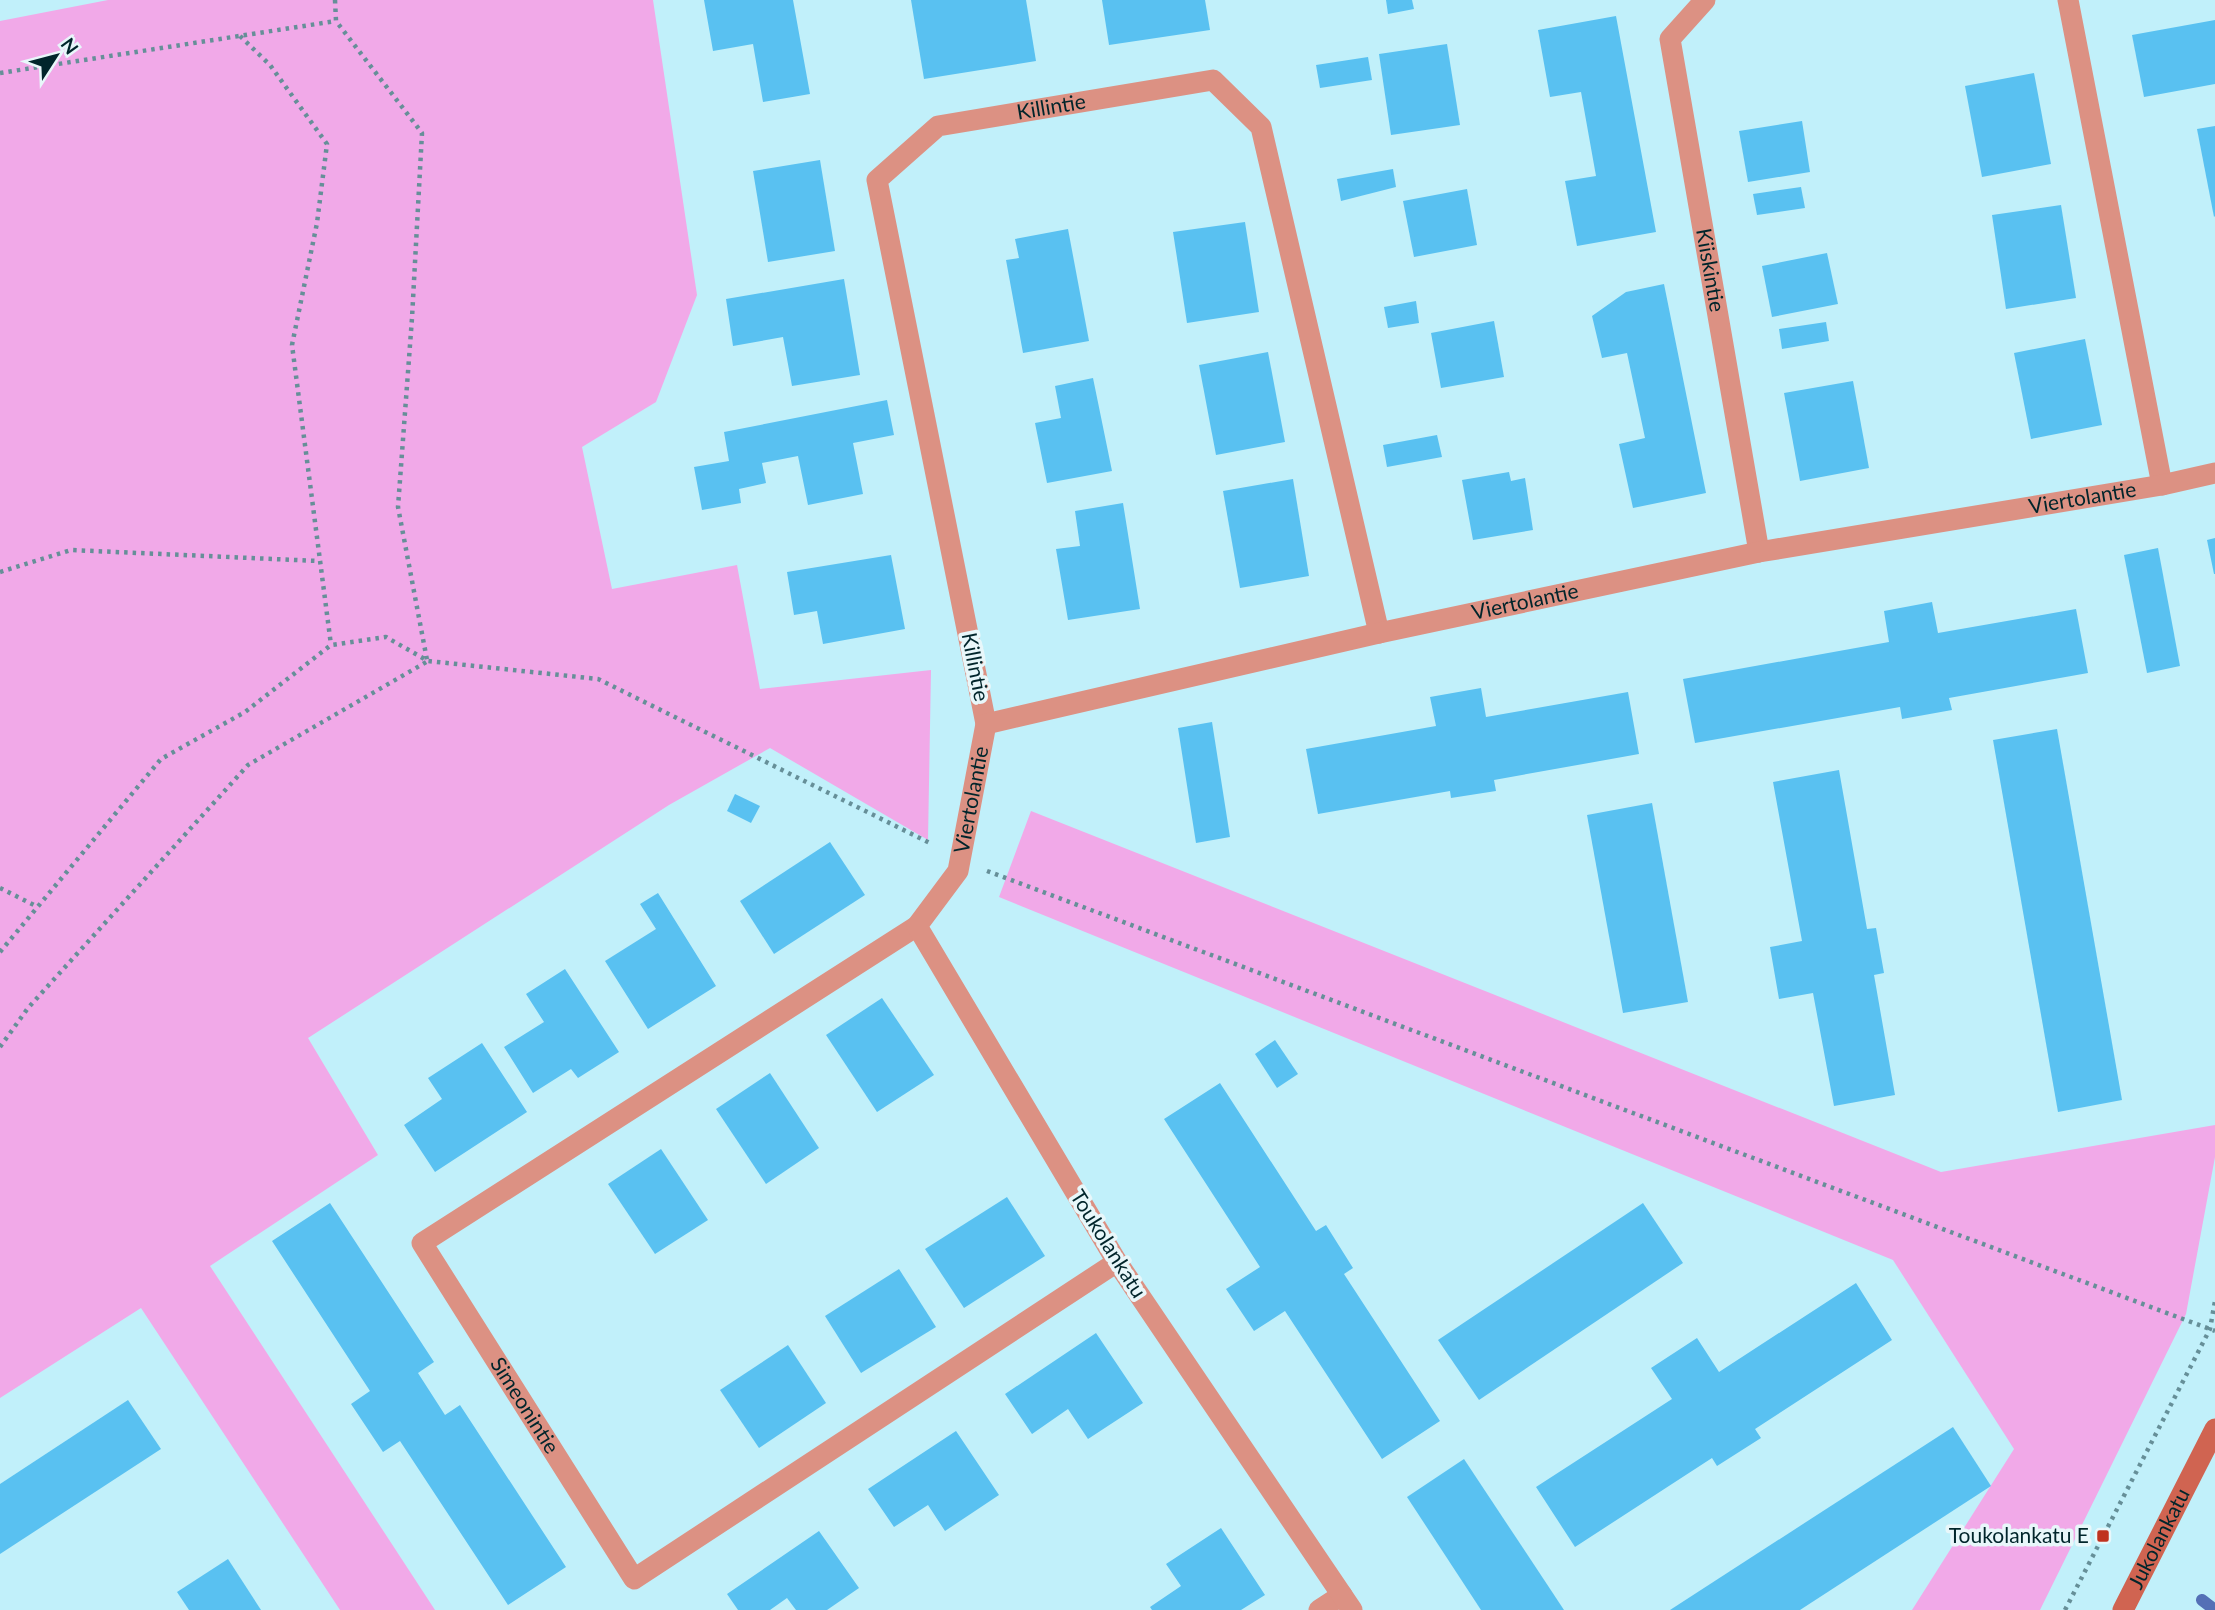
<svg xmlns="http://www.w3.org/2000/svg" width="2215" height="1610" font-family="Lato,sans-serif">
<rect width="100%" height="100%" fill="#c1f0fa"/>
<g fill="#f1a9e8">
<polygon points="108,0 653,0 697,295 656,402 582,447 612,589 737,565 760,689 931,670 928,840 770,748 669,805 308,1038 378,1155 210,1266 435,1610 340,1610 141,1308 0,1398 0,21"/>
<polygon points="1031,811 1941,1172 2215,1125 2215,1157 2186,1314 2040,1610 1912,1610 2014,1449 1893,1260 999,897"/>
</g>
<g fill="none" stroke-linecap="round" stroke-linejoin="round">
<polyline stroke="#5470b6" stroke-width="12" points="2202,1600 2215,1610"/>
</g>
<g fill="#59c1f1">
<polygon points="704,0 793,0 810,94 763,102 753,44 713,51"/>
<polygon points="911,0 1026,0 1036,61 924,79"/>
<polygon points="1102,0 1205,0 1210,30 1109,45"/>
<polygon points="1386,0 1412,0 1414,9 1388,14"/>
<polygon points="1616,16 1656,232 1577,246 1565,181 1596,176 1581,92 1550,97 1538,30"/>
<polygon points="2215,20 2215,84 2144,97 2132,35"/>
<polygon points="1447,44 1460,125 1391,135 1379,54"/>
<polygon points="1368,57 1372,80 1320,88 1316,65"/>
<polygon points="2034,73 2051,164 1982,177 1965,86"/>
<polygon points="1802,121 1810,172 1748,182 1739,131"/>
<polygon points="2215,126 2215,216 2214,217 2197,129"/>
<polygon points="820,160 835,251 768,262 753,171"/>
<polygon points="1393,169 1396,187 1341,201 1337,179"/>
<polygon points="1801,187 1805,208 1757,215 1753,194"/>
<polygon points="1467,189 1477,245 1414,257 1403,201"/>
<polygon points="2061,205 2076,298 2006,309 1992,215"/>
<polygon points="1245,222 1259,312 1187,323 1173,232"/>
<polygon points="1068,229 1089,341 1023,353 1006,260 1019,258 1015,239"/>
<polygon points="1827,253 1838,304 1772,317 1762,266"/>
<polygon points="844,279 860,375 792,386 783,337 733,346 726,299"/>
<polygon points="1664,284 1706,493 1633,508 1619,444 1645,438 1627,353 1602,358 1592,316 1626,292"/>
<polygon points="1416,301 1419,323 1388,328 1384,307"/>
<polygon points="1494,321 1504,377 1441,388 1431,333"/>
<polygon points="1826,322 1829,341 1782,349 1779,329"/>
<polygon points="2085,339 2102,425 2031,439 2014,353"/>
<polygon points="1268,352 1285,442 1216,455 1199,365"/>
<polygon points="1093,378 1112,471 1047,483 1035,423 1061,418 1055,386"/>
<polygon points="1853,381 1869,468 1800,481 1784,393"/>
<polygon points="887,400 894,435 853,443 863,494 808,505 798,456 762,463 766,483 739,489 741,503 702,510 694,467 729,461 724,432"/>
<polygon points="1437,435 1442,457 1387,467 1383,445"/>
<polygon points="1509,472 1511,481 1525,478 1533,530 1473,540 1462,480"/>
<polygon points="1293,479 1309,576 1240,588 1223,491"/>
<polygon points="1123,503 1140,609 1068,620 1056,549 1080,546 1075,511"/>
<polygon points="2215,538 2215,574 2214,574 2207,540"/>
<polygon points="2158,548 2180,666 2147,673 2124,555"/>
<polygon points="891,555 905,629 823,644 817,611 794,615 787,572"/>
<polygon points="1932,602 1938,633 2076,609 2088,673 1949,698 1952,710 1902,719 1900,707 1695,743 1683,679 1889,642 1884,611"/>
<polygon points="1481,688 1486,717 1628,692 1639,754 1494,780 1496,791 1451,798 1450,791 1318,814 1306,749 1436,726 1430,697"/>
<polygon points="1212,722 1230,837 1196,843 1178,728"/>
<polygon points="2057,729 2122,1100 2058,1112 1993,740"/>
<polygon points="1839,770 1867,929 1876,928 1884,973 1874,975 1895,1095 1834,1106 1813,993 1779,999 1770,947 1802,941 1773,782"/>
<polygon points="735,794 760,806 751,823 727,811"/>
<polygon points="1652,803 1688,1002 1623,1013 1587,815"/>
<polygon points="830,842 865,895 774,954 740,901"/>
<polygon points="658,893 716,986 648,1029 605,961 656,929 640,904"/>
<polygon points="565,969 619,1052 578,1078 571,1069 533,1093 504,1047 544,1022 526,994"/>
<polygon points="882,998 934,1075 877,1112 826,1035"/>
<polygon points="1275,1040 1298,1074 1277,1088 1255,1054"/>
<polygon points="482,1043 527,1112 435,1172 404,1125 442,1099 428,1078"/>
<polygon points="770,1073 819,1148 766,1184 716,1109"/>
<polygon points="1220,1083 1316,1231 1326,1225 1353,1268 1344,1274 1440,1421 1382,1459 1285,1311 1254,1331 1226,1289 1260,1267 1164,1119"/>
<polygon points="661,1149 708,1220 655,1254 608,1184"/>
<polygon points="1007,1197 1045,1256 964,1308 925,1249"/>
<polygon points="330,1203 434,1362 418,1373 445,1415 460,1405 566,1567 508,1605 400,1441 383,1452 351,1404 370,1391 272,1241"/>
<polygon points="1643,1203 1683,1263 1479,1400 1438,1340"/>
<polygon points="899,1269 936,1327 861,1373 825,1316"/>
<polygon points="1856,1283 1892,1340 1755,1429 1761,1438 1717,1466 1712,1458 1575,1547 1536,1487 1672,1399 1651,1368 1697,1338 1719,1372"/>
<polygon points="1096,1333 1143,1403 1088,1439 1068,1409 1032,1434 1005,1394"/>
<polygon points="788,1345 826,1403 759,1448 720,1390"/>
<polygon points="128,1400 161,1449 0,1554 0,1484"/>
<polygon points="1953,1427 1991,1486 1800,1610 1670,1610"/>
<polygon points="956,1431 999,1495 945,1531 928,1505 894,1527 868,1489"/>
<polygon points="1464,1459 1564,1610 1481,1610 1407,1497"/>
<polygon points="1221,1528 1265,1595 1241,1610 1152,1610 1150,1607 1181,1586 1166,1564"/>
<polygon points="819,1531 859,1588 827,1610 796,1610 787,1598 770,1610 738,1610 727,1594"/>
<polygon points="228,1559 261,1610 189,1610 177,1592"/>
</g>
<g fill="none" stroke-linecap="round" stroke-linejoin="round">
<g stroke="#668f98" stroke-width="4.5" stroke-dasharray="3.5 5" stroke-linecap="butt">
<polyline points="335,0 336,21 422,133 412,318 398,507 427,660"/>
<polyline points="240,36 270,65 327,144 317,223 292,345 331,645"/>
<polyline points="0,73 336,21"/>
<polyline points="0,572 71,550 319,561"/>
<polyline points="987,871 2215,1331"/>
<polyline points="0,888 38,907"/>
<polyline points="0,952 161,759 245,712 331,645 386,637 428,661 598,679 932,844"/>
<polyline points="0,1047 28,1008 248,765 428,661"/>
<polyline points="2065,1610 2210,1329 2215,1301"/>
</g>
<g stroke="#dc9183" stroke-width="21">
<path id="s1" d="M1705 0 1670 39 1759 552"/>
<polyline points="2068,0 2162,485"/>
<path id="s2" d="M986 724 877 180 938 126 1213 80 1261 127 1379 633"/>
<path id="s3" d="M917 926 422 1243 634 1579 1117 1262"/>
<polyline points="1319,1610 1342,1595"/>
<path id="s4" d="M1352 1610 1117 1262 917 926 958 871 986 724 1379 633 1759 552 2162 485 2215 473"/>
</g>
<path stroke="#d06451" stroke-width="21" id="s5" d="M2123 1610 2215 1429"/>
</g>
<rect fill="#bf321f" stroke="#e8f7fa" stroke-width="2.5" x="2096" y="1529" width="14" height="14" rx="3.5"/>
<g text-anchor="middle" stroke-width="7" stroke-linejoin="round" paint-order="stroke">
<g font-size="21" fill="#01252b" stroke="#e8f7fa">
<text dy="7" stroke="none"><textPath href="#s2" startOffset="751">Killintie</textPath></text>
<text dy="7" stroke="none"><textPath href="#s1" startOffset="287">Kiiskintie</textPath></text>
<text dy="7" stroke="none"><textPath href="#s4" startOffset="2149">Viertolantie</textPath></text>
<text dy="7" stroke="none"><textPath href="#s4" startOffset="1582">Viertolantie</textPath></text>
<text transform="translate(975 667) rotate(79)" y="7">Killintie</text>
<text dy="7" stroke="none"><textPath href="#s4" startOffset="952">Viertolantie</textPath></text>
<text transform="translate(1108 1244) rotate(58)" y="7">Toukolankatu</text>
<text dy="7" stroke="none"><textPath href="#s3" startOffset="780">Simeonintie</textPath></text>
<text dy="7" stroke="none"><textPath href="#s5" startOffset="80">Jukolankatu</textPath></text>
</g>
<g font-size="21" fill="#01252b" stroke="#e8f7fa" text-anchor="end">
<text x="2089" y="1543">Toukolankatu E</text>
</g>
</g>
<g transform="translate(56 56) rotate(54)" stroke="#e8f7fa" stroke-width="5" paint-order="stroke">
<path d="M0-5L12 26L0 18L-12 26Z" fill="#01252b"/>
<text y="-10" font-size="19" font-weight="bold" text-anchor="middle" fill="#01252b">N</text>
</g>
</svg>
